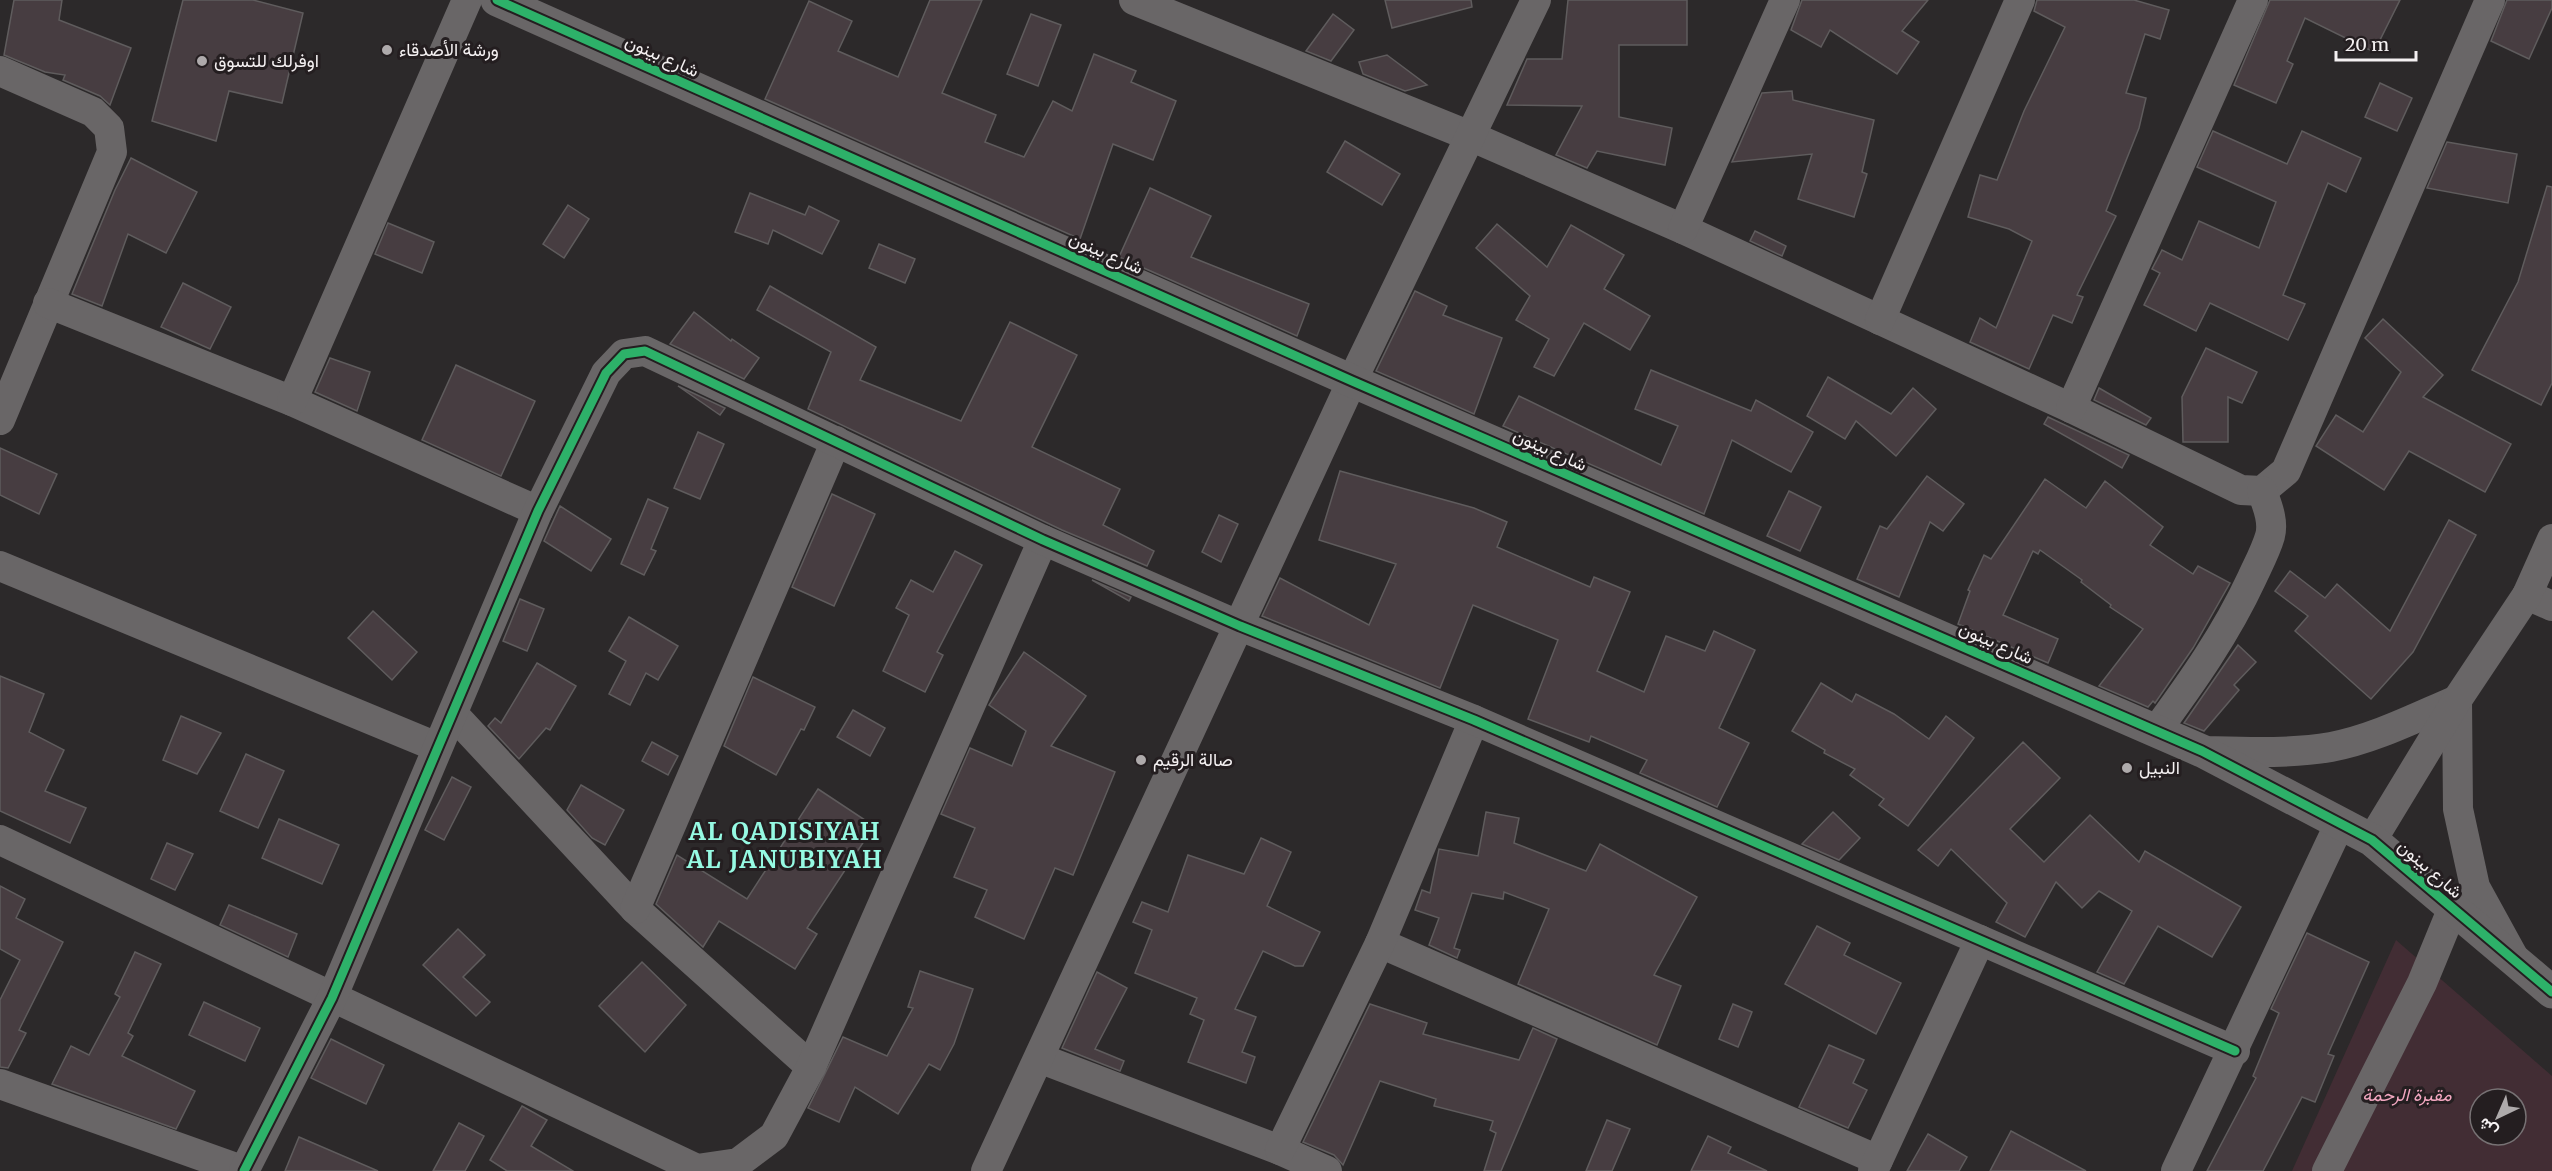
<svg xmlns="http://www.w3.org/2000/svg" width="2552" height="1171" font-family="Merriweather,Vazirmatn,serif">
<rect width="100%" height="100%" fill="#2c292a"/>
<path fill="#422d34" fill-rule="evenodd" d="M2396 940 2552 1076V1171H2292ZM2480 1099H2516V1135H2480Z"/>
<g fill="#473d41" stroke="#5f5c5d" stroke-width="1.5">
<polygon points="14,0 62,0 59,20 131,48 110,105 100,96 63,80 65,75 45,72 4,55"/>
<polygon points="183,0 253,0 303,13 282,103 229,91 216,141 152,121"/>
<polygon points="930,0 982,0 942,93 996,115 985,142 1024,157 1053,101 1072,111 1094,54 1136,71 1131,82 1176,101 1153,160 1113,144 1080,239 765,99 809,1 852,21 838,51 898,77"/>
<polygon points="1385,0 1471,0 1472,7 1392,28"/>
<polygon points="1568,0 1687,0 1687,45 1619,45 1619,117 1672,128 1665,165 1597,151 1587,168 1556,155 1582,106 1507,105 1527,59 1562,59"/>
<polygon points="1802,0 1928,0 1902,31 1919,42 1897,74 1830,30 1821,47 1791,30"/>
<polygon points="2037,0 2134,0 2169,10 2160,39 2145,34 2126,93 2146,98 2139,128 2106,211 2116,216 2077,295 2083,297 2072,323 2053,315 2029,369 1970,342 1980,318 1996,328 2032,241 2009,229 1968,217 1980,175 1997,180 2024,111 2065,27 2034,11"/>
<polygon points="2270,0 2400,0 2374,52 2305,18 2287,61 2293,64 2276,103 2234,85"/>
<polygon points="2507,0 2552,0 2552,8 2529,59 2491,41"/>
<polygon points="1031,14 1061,25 1038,86 1007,74"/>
<polygon points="1333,14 1354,30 1331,61 1306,51"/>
<polygon points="1387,55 1427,85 1405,91 1363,74 1359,62"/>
<polygon points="2380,83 2412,98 2397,131 2365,117"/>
<polygon points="1792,91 1793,100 1874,120 1862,172 1867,174 1854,217 1798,199 1812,154 1732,162 1762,93"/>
<polygon points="2213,131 2287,164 2302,131 2361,158 2346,192 2328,183 2283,295 2305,304 2288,340 2210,303 2196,331 2144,305 2160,273 2152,269 2162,250 2182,260 2199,221 2259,248 2276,202 2197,167"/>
<polygon points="1345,141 1400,174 1382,205 1327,172"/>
<polygon points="2447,142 2517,154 2508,203 2427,188"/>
<polygon points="131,158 197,192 166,253 128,234 102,306 72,294 115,190"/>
<polygon points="2547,186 2552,187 2552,383 2541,405 2472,370 2518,282"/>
<polygon points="1150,188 1211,216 1191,257 1309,304 1297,336 1119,257"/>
<polygon points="750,193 805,215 809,206 839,221 822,254 773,230 768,244 735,232"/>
<polygon points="568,205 589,219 564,258 543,244"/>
<polygon points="388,223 434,242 422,273 375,254"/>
<polygon points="1497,224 1547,267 1571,225 1624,255 1604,289 1650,316 1630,350 1584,323 1554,376 1534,367 1549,339 1516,320 1530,296 1476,248"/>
<polygon points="1755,231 1786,246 1782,256 1750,241"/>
<polygon points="879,244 915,259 905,283 869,268"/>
<polygon points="183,283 231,307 210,349 161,327"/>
<polygon points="770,286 876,347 860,380 961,421 1010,322 1077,355 1032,447 1120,489 1103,525 1154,551 1147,566 1062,530 808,409 831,352 757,310"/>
<polygon points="1415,291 1447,306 1443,315 1502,338 1474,414 1376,371"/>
<polygon points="694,312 731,341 732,339 759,358 744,379 670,344"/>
<polygon points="2383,319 2443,375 2423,397 2511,444 2485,492 2409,451 2384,490 2316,446 2336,415 2363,432 2401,372 2365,338"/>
<polygon points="2206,348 2257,372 2242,403 2228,397 2228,442 2183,442 2182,397"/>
<polygon points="330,358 370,372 357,411 315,392"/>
<polygon points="456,365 535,401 501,476 422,440"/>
<polygon points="1651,370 1751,411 1756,400 1813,432 1791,472 1732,440 1704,514 1503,426 1519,396 1661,465 1678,426 1635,409"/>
<polygon points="1828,377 1891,414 1913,388 1936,409 1896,456 1856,421 1845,439 1807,416"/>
<polygon points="678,386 725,408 720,415"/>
<polygon points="2099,388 2151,418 2146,425 2094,400"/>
<polygon points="2048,417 2129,455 2122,468 2044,424"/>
<polygon points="698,432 724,444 700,499 674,488"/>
<polygon points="0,448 57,474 39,514 0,495"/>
<polygon points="1340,471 1474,508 1507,522 1497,547 1590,587 1594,577 1630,592 1597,671 1644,692 1666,636 1705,651 1714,631 1755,650 1719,728 1749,743 1717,807 1640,773 1647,760 1591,736 1589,742 1528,719 1558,640 1473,605 1440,688 1262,616 1280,578 1369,625 1396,564 1319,540"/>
<polygon points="1927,476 1964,504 1943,531 1930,522 1899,597 1857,579 1880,526 1887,529"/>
<polygon points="2045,479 2086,508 2105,481 2163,527 2150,545 2193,574 2198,566 2230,583 2193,648 2155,703 2153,701 2148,707 2099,686 2143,629 2110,607 2111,605 2081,582 2082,580 2040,550 2038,554 2033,551 2003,615 2058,639 2048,663 1958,624 1970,591 1968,590 1984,555 1991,559"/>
<polygon points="1789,491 1821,507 1800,551 1767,536"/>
<polygon points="832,494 875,514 834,606 792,587"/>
<polygon points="648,499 668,508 651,549 656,551 644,575 621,564"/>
<polygon points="560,506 611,539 591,571 544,541"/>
<polygon points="1219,515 1238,524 1221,562 1202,552"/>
<polygon points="2449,520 2476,535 2413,652 2371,699 2295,631 2308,616 2275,591 2290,571 2325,598 2337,584 2390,631"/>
<polygon points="955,551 982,565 937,652 943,655 925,692 883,671 909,615 896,608 911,580 933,592"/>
<polygon points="1092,580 1131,597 1129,601"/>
<polygon points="520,599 544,609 527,651 503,641"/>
<polygon points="373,611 417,652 392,680 348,638"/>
<polygon points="629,617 678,646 658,680 646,673 630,705 609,694 626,661 609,651"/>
<polygon points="2238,645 2256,662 2234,685 2239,690 2204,731 2184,723"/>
<polygon points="1024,652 1086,696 1051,746 1115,772 1073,875 1055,868 1024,939 975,917 987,890 954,877 975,828 941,814 970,748 1012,766 1026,731 989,705"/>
<polygon points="537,663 576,686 550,730 546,728 519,759 488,726 495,718 501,723"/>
<polygon points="0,676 44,694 29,732 64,750 45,791 86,808 70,843 0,811"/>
<polygon points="753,677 815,707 804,730 801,729 776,775 724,746"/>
<polygon points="1821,683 1852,702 1856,694 1894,714 1929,739 1946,716 1974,738 1908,826 1879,805 1884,799 1850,775 1855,769 1824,753 1825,750 1792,731"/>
<polygon points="853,710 885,728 870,756 837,737"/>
<polygon points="181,716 221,733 197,774 163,760"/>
<polygon points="652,742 678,756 668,775 642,761"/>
<polygon points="2023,742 2060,778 2010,829 2044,862 2090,815 2139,862 2145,851 2241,907 2212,957 2158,926 2124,984 2097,972 2132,911 2099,891 2082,908 2056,882 2025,937 1996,922 2007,903 1951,849 1938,866 1918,850"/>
<polygon points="246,754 284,771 258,828 220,811"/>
<polygon points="452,777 471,787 444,840 425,830"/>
<polygon points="581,785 624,810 605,845 592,838 567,810"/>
<polygon points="818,789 874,826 807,928 817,934 795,969 719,921 703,947 656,904 677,855 747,899"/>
<polygon points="1486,812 1519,818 1514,843 1586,871 1600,844 1697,897 1654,975 1681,986 1657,1045 1518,984 1549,909 1504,892 1503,899 1472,893 1454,948 1460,950 1457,958 1429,945 1439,918 1415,910 1422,890 1430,893 1439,849 1478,856"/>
<polygon points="1833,812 1860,838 1839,860 1802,844"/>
<polygon points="279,819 339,845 322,884 262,858"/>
<polygon points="1261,838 1291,852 1267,906 1320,932 1303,966 1295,966 1263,951 1235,1009 1256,1017 1242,1052 1255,1057 1246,1083 1188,1062 1204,1020 1190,1014 1197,998 1135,973 1152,930 1133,922 1142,902 1168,912 1188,855 1244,874"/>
<polygon points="167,843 193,854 175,890 151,879"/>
<polygon points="0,886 25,899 16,918 63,942 19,1030 26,1033 8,1068 0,1067 0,1000 20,960 0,949"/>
<polygon points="229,905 297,934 288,957 220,925"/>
<polygon points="1817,926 1850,943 1844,955 1901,983 1876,1034 1785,984"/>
<polygon points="458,929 485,955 463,977 490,1002 476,1016 423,965"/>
<polygon points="2307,933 2369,962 2328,1054 2334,1056 2315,1102 2302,1097 2263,1171 2207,1171 2256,1078 2253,1076 2279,1013 2271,1009"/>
<polygon points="135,952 161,964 128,1033 133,1036 122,1056 195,1091 176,1129 52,1084 71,1046 89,1055 120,997 115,994"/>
<polygon points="642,962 686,1005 645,1052 599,1006"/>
<polygon points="920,971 973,989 954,1044 940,1070 929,1064 898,1114 855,1087 839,1122 808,1108 843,1037 887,1056 913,1008 908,1007"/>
<polygon points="1097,972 1127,988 1095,1049 1124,1061 1120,1071 1062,1048"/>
<polygon points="204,1002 260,1028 245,1061 189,1035"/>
<polygon points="1370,1004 1427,1023 1423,1034 1519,1060 1533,1028 1557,1039 1501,1171 1484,1171 1496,1133 1490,1130 1493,1121 1434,1106 1436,1099 1380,1081 1343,1165 1334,1155 1303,1142"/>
<polygon points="1733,1004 1752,1012 1738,1047 1719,1039"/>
<polygon points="331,1039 384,1065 366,1104 311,1078"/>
<polygon points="1829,1045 1864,1060 1853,1083 1867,1090 1848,1128 1799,1107"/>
<polygon points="522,1106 547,1120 531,1146 573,1171 507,1171 490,1160"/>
<polygon points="1607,1120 1630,1129 1612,1171 1586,1171"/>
<polygon points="459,1123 484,1136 465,1171 433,1171"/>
<polygon points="2011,1131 2086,1171 1990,1171"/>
<polygon points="1928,1134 1967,1157 1959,1171 1907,1171"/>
<polygon points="1708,1136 1731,1147 1728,1153 1767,1171 1691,1171"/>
<polygon points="299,1137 378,1171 285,1171"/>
</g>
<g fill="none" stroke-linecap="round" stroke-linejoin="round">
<g stroke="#696667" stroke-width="30">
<polyline points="1134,0 1470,136 1683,229 2071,408 2241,490 2262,491 2286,471 2490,0"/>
<polyline points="0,71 93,112 109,128 112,152 0,420"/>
<polyline points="1683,229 1785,0"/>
<polyline points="48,303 292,401 538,511"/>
<polyline points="1880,320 2020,0"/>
<polyline points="292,401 467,0"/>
<polyline points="2071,408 2253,0"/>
<polyline points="0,566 437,747"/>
<polyline points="2527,595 2552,606"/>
<polyline points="2457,700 2458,809 2475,887 2514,958"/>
<polyline points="454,715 635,909 811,1067"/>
<path d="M2156 731C2192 682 2226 634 2252 578 2258 565 2266 550 2270 536 2274 521 2267 505 2262 491"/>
<path d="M2202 751C2246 752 2289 754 2331 747 2374 739 2417 717 2457 700"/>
<polyline points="0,840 697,1169 738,1163 774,1136 811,1067 1043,540"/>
<polyline points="2372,840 2457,700 2527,595 2552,539"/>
<polyline points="635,909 836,441"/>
<polyline points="1380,943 1878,1160"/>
<polyline points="1039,1058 1280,1150 1327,1171"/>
<polyline points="0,1084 244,1171"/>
<polyline points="1280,1150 1380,943 1474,720"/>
<polyline points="244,1171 332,998 538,511 606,373 624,354 645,351 1043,540 1240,626 1474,720 2235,1051"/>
<polyline points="986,1171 1352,381 1536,0"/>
<polyline points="1873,1171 1980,940"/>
<polyline points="2176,1171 2339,825"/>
<polyline points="2327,1171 2422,983 2452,910"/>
</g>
<polyline stroke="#696667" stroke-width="33" points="497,0 1352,381 2202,751 2372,840 2552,992"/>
<g stroke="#241e20" stroke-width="13">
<g id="cycleway">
<polyline points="497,0 1352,381 2202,751 2372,840 2552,992"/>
<polyline points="244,1171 332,998 538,511 606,373 624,354 645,351 1043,540 1240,626 1474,720 2235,1051"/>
</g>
</g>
<use href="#cycleway" stroke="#2db169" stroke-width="9"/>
</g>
<g fill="#aeaaab" stroke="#241e20" stroke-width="2">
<circle cx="387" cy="50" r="6"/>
<circle cx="202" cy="61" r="6"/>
<circle cx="1141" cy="760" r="6"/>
<circle cx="2127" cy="768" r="6"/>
</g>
<g text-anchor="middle" stroke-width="6" stroke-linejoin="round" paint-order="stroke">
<g font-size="18" fill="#f4f0f1" stroke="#241e20" text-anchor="start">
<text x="399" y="56">ورشة الأصدقاء</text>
<text x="214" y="67">اوفرلك للتسوق</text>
<text x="1153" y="766">صالة الرقيم</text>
<text x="2139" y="774">النبيل</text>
</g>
<g font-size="18" fill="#f4f0f1" stroke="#241e20">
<text transform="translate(662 56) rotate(24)" y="6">شارع بينون</text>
<text transform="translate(1106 253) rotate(24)" y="6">شارع بينون</text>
<text transform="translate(1550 450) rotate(24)" y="6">شارع بينون</text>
<text transform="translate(1996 643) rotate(24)" y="6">شارع بينون</text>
<text transform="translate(2430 869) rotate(41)" y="6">شارع بينون</text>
</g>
<g font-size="18" font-style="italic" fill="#f2a7c0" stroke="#241e20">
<text x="2407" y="1101">مقبرة الرحمة</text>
</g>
<g font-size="24" font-weight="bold" letter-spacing="1.5" fill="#96fae3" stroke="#241e20">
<text x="785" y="840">AL QADISIYAH<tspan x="785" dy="28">AL JANUBIYAH</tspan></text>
</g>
</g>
<g transform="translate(2498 1117) rotate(224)"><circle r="28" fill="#241e20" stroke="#777274" stroke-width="1.5"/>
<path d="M0-4.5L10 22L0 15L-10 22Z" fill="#aeaaab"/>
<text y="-9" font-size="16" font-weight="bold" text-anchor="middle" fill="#f4f0f1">ش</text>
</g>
<path d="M2336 51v9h80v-9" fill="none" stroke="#f4f0f1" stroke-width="3"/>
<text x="2345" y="51" font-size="18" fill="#f4f0f1" stroke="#241e20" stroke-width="4.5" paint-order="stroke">20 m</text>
</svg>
